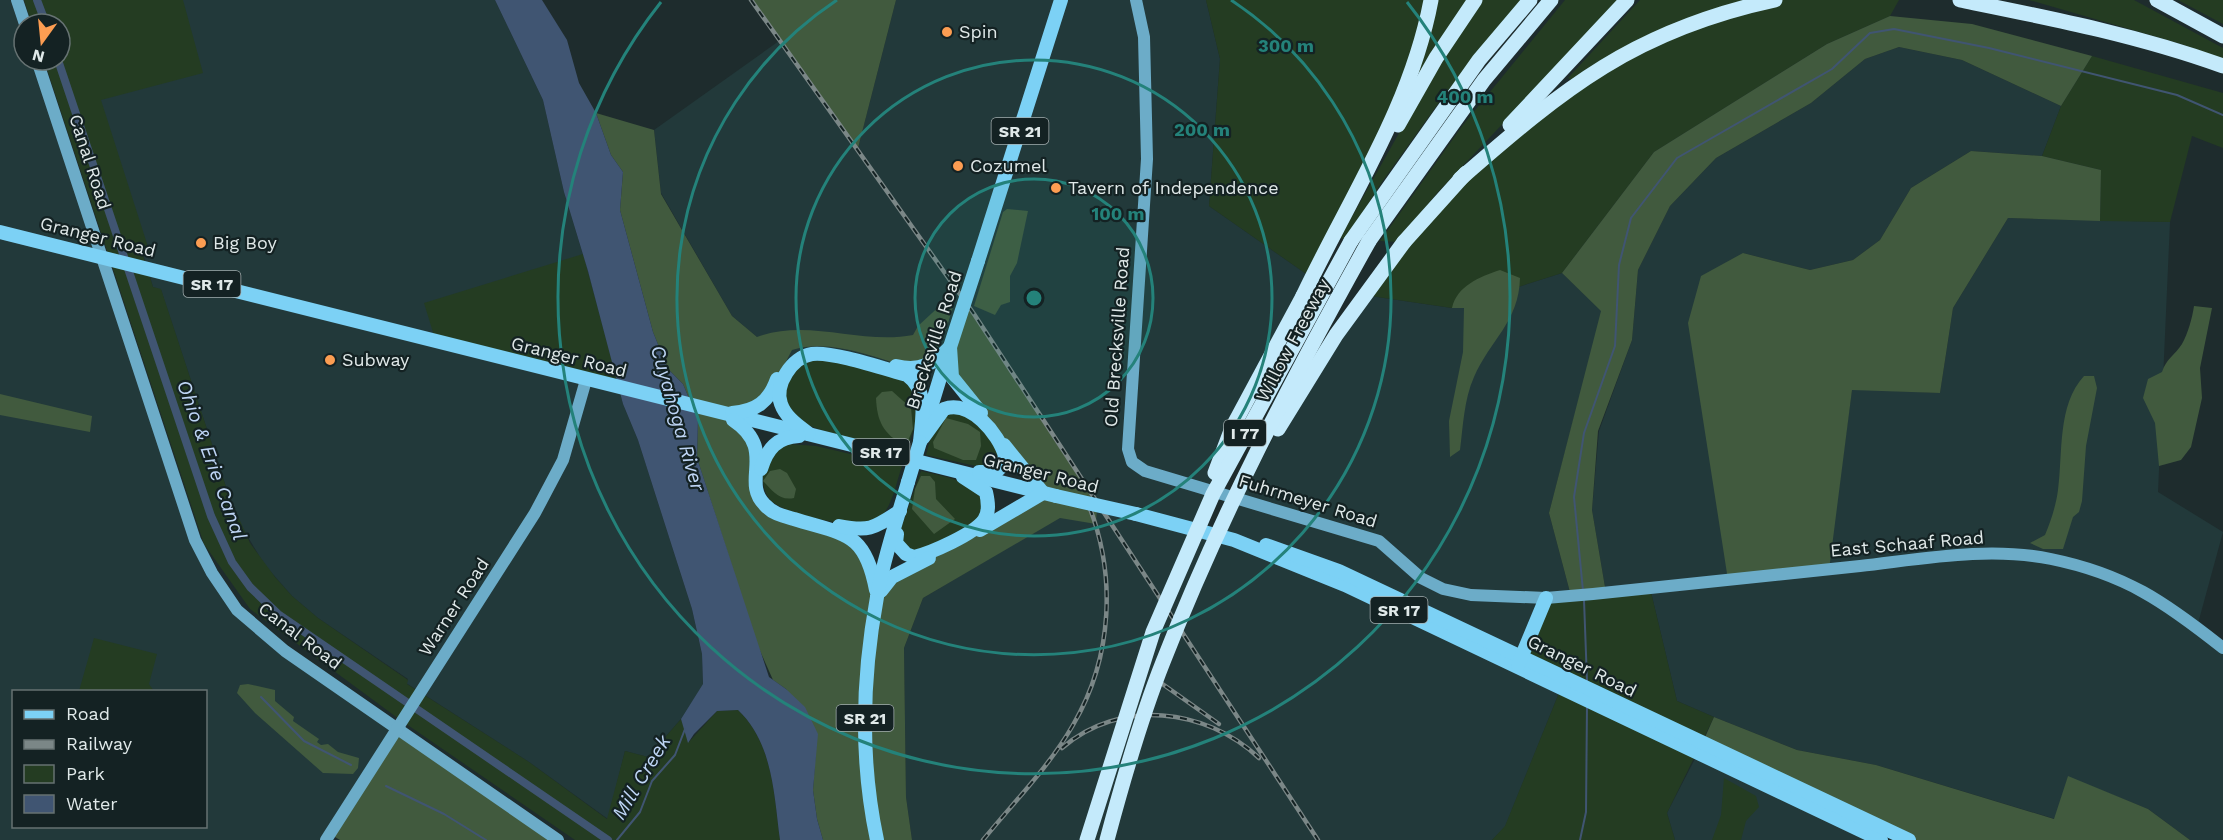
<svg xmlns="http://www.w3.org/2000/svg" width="2223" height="840" font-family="'Work Sans',sans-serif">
<rect width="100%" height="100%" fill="#1e2c2d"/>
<g fill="#22393a" fill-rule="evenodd">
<path d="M0 0H17L24 24V60H37L195 540 237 610 399 728 326 840H0ZM14 692H206V826H14Z"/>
<polygon points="58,0 495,0 543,100 564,192 588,271 623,404 638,440 692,609 702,654 703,685 681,719 648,757 625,751 608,819 529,762 406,683 408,679 318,618 292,596 264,564 238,520 229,496 161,290 153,287 142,251 149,253"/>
<polygon points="896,0 1206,0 1220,59 1209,206 1312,278 1232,428 1194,526 1222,536 1274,436 1364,295 1452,308 1562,273 1602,311 1549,513 1571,596 1561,688 1505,827 1492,840 912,840 906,797 904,648 923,598 1060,517 1094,501 966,303 939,382 883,368 791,366 732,316 661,193 654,130 779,41 857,152"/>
<polygon points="1899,47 1962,60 2061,106 2042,156 1971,151 1911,188 1880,240 1853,260 1810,270 1743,253 1828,569 1852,389 1940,393 1953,308 2008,218 2170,222 2158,492 2223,532 2197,627 2223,648 2223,840 2190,840 2148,809 2068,777 2055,819 1876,765 1797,750 1714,717 1677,701 1650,588 1606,593 1592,510 1599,431 1632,340 1638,270 1670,206 1716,158 1811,103 1865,59"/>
<polygon points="1698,753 1881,840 1675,840 1667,813"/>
</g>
<g fill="#243c22">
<path d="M24 0H183L203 73 101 100 150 253 142 252 153 287 161 289 229 496 250 543 275 577 292 596 318 618 408 680 407 684 529 762 607 819 625 751 648 757 681 719 689 742 717 711 738 710C773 743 774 795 780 840H575L399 719 250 609 204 544 44 60H60V24H32Z"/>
<polygon points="1206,0 1431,0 1420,49 1312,278 1209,206 1220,59"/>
<polygon points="1438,0 1467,0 1417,79"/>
<polygon points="1481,0 1521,0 1440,101 1382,182 1346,239 1340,238 1421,94"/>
<polygon points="1565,0 1620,0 1437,193 1397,242 1380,241 1463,125"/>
<polygon points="1640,0 1758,0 1571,80 1568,78"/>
<polygon points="1775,0 1899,0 1890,16 1827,44 1654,152 1562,273 1452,308 1364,295 1433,207 1611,61"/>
<polygon points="2029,0 2134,0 2223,48 2223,59 2181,44"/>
<polygon points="2178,0 2223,0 2223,24"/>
<polygon points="2092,56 2223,93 2223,148 2192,136 2170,222 2100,221 2101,170 2042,156 2061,106"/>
<polygon points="583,254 619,387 436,342 424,303"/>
<path d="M819 357C846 363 909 368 917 399 921 414 912 434 907 449 880 443 819 435 798 419 790 413 785 401 785 391 786 371 803 364 819 357Z"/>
<path d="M952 411 974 419 999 450C1001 460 994 466 985 468L926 455C931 436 935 421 952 411Z"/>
<path d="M788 444 816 446 902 466C896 483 892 510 877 520 861 532 790 515 774 503 760 493 759 466 772 454 776 450 783 447 788 444Z"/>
<path d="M921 471C947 477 1001 485 975 523L917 552 902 544 900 531Z"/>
<polygon points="1650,588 1677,701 1714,717 1667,813 1675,840 1492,840 1505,826 1561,688 1522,657 1546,598"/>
<polygon points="94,638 157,654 149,684 154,691 79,691"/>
<polygon points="1724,778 1756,796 1759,807 1746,821 1741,840 1712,840 1721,815"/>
</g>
<g fill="#415a3e">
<polygon points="751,0 896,0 857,152"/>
<polygon points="1890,16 1972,24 2092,56 2061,106 1962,60 1899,47 1865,59 1811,103 1716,158 1670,206 1638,270 1632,340 1598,431 1592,510 1606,593 1571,596 1549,513 1601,311 1562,273 1654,152 1827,44"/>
<path d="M596 113 654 130 661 194 732 316 757 337C808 318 861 345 913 335L918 326 945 301 954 304C944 334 941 361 904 366 868 355 829 339 792 350L779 375 750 410V433L761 501 842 534 871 565 892 577 1042 493 952 377 950 347 965 303 1097 505 1096 524 1060 518 923 598 904 648 906 797 912 840H823L817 819 813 790 817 734 786 689 773 680 757 644 697 458 698 420 683 384 668 369 653 332 620 210 623 172 611 155Z"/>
<polygon points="1971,151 2042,156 2101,170 2100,221 2008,218 1953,308 1940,393 1852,390 1829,570 1728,580 1688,323 1701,276 1743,253 1810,270 1853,260 1880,240 1911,188"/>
<polygon points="1007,209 1028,211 1017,263 1010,276 1010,302 1001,305 995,315 974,306 1003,212"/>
<path d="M1500 270 1520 278C1519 322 1490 340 1474 377 1464 399 1463 427 1460 450L1450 457 1449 421 1463 352 1464 308H1452C1457 286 1479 277 1500 270Z"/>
<path d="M2194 306 2212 308 2200 368 2202 398 2191 447 2181 460 2159 466 2155 423 2143 398 2148 379 2162 372C2166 359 2175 355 2182 344 2188 333 2192 319 2194 306Z"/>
<path d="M2084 376H2094L2097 388 2086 446 2082 501 2079 512 2073 517 2063 549H2043L2030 543 2045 535C2051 521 2056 505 2058 490 2063 454 2057 405 2084 376Z"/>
<path d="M892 391 911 408 913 429 907 443 904 445C883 434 877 421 876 398L882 392Z"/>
<polygon points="0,394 92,416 90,432 0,415"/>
<polygon points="946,418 968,424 980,432 981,446 976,460 963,460 934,448 933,442"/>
<path d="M780 469 787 473 796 489 794 498C779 501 773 491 763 481L770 471Z"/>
<polygon points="921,476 930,476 935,482 936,499 955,519 934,534 912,509 915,489"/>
<polygon points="248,684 275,690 275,701 294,717 293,721 319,739 317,742 321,745 328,744 338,752 359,758 358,768 353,774 323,773 255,713 237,693 240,685"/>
<polygon points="1714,717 1797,750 1876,765 2054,819 2068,776 2148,809 2190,840 1909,840 1702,744"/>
<polygon points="399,728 558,840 340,840 330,834"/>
</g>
<path fill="#405572" d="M495 0H542L567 40 579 83 596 113 611 155 623 172 620 210 653 332 668 369 683 384 698 420 697 458 769 677 786 689 805 707 818 734 813 790 817 819 823 840H780C774 795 773 743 738 710L717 711 694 734 688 743 681 719 703 684 702 654 692 609 638 440 623 404 588 271 564 192 543 100Z"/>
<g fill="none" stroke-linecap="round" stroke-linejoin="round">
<g stroke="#405572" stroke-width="2">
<polyline points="1583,591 1574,497 1584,433 1615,346 1619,265 1631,218 1677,158 1832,69 1870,33 1894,29 1989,48 2177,95 2223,115"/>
<polyline points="1584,600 1587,681"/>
<polyline points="261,697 304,741 351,765"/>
<polyline points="386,786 444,814 486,840"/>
<polyline points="617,840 640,812 652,781 675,755 685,729"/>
<polyline points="1580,840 1586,812 1587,705"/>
</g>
<g stroke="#405572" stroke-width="8">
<polyline points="37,0 46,24"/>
<polyline points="58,60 211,516 232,562 250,587 278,614 608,840"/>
</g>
<g stroke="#6cacc8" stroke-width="12">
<polyline points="17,0 25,24"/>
<path d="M1136 0 1144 37 1147 159 1128 449 1132 462 1145 471 1379 541 1421 578 1443 589 1471 595 1546 598 1593 594C1682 585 1771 576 1860 566 1922 559 1989 546 2051 559 2125 574 2165 602 2223 648"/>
<polyline points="37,60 195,540 212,573 237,610 285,651 558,840"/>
<polyline points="326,840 535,513 563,460 586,380"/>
</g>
<g stroke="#7cd1f5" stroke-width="14">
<polyline points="0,232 1056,496"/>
<polyline points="978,261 1061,0"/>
<polyline points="950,347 952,377 981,413"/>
<path d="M896 366C920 372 934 364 950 347"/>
<path d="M732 413C756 411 769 402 777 379"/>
<polyline points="928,417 947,355"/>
<path d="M733 420C778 450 740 481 765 505 773 514 783 516 794 519 845 535 865 531 876 590"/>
<path d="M809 434C799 426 786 418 781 404 774 385 792 357 812 354 832 351 885 369 907 375 929 391 922 418 920 442"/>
<path d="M923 438 944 409C970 399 999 434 1005 456L1002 466 996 472H979"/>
<polyline points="1004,445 1043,493"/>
<path d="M761 469C767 449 777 437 799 436"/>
<polyline points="1136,514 1234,540 1345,585 1881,840"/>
<path d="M839 526C870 532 874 528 900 511"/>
<polyline points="980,530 1043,493"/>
<path d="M897 534 896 543 906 554 914 557C931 553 974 534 984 520 990 512 988 501 986 492L963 477"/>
<polyline points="1266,545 1339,571 1909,840"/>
<polyline points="881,591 892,577 929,558"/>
<polyline points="1518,665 1546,598"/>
<path d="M877 840C860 760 862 678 877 597 883 559 897 520 908 482"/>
</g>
<g stroke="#c4eafb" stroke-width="15">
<path d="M1960 0C2049 18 2137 35 2223 66"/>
<polyline points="2157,0 2223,36"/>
<polyline points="1398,125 1436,58 1475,0"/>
<polyline points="1510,125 1627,0"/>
<path d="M1460 179C1564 88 1635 30 1775 0"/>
<polyline points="1351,241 1479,60 1530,0"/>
<polyline points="1369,241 1484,80 1551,0"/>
<polyline points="1404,242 1466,173"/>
<path d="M1303 296C1349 199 1411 107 1431 0"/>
</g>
<g stroke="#7b8787" stroke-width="4.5">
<g id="rail">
<polyline points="751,0 974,314 1318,840"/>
<polyline points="1154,678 1219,724"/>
<path d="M1062 748C1120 698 1206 708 1259 758"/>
<path d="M983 840C1013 803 1049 767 1073 725 1113 657 1117 573 1087 501"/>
</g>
</g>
<use href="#rail" stroke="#142223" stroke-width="2" stroke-dasharray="7" stroke-linecap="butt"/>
<g stroke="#7cd1f5" stroke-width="14">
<polyline points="950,347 978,261"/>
<polyline points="908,482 920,442"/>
<polyline points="1056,496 1136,514"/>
</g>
<g stroke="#c4eafb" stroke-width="15">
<polyline points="1278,429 1336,335 1404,242"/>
<polyline points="1215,473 1232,428 1303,296"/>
<polyline points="1087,840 1153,632 1213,494 1351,241"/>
<path d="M1107 840C1123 780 1140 720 1163 662 1220 516 1293 377 1369 241"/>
</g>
</g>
<circle cx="1034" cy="298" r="119" fill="#24827a" fill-opacity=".12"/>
<g fill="none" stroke="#24827a" stroke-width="3">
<circle cx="1034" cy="298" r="119"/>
<circle cx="1034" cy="298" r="238"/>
<path d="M1231 0A357 357 0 1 1 837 0"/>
<path d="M1407 2A476 476 0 1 1 661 2"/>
</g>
<g fill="#fc9d52" stroke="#142223" stroke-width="2">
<circle cx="947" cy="32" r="6"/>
<circle cx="958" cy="166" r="6"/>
<circle cx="1056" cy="188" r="6"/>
<circle cx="201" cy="243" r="6"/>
<circle cx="330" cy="360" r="6"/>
</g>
<g text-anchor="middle" stroke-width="4.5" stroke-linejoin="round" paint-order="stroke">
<g fill="#142223" stroke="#a3adae" stroke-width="1.5">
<rect x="991.5" y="118" width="57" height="26" rx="4.5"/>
<rect x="183.5" y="271" width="57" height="26" rx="4.5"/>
<rect x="1224" y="420" width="42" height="26" rx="4.5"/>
<rect x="852.5" y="439" width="57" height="26" rx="4.5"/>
<rect x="1370.5" y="597" width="57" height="26" rx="4.5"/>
<rect x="836.5" y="705" width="57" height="26" rx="4.5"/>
</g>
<g font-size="16" font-weight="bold" fill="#e0e9e9">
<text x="1020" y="137">SR 21</text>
<text x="212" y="290">SR 17</text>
<text x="1245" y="439">I 77</text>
<text x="881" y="458">SR 17</text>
<text x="1399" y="616">SR 17</text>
<text x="865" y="724">SR 21</text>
</g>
<g font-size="18" fill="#e0e9e9" stroke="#142223" text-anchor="start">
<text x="959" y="38">Spin</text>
<text x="970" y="172">Cozumel</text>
<text x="1068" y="194">Tavern of Independence</text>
<text x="213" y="249">Big Boy</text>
<text x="342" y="366">Subway</text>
</g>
<g font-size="18" fill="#e0e9e9" stroke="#142223">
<text transform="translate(90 162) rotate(72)" y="6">Canal Road</text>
<text transform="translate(98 237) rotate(14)" y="6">Granger Road</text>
<text transform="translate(1117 337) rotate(-86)" y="6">Old Brecksville Road</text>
<text transform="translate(934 340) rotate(-72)" y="6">Brecksville Road</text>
<text transform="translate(1293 340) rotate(-62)" y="6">Willow Freeway</text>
<text transform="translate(569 357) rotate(14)" y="6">Granger Road</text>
<text transform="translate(1041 473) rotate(14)" y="6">Granger Road</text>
<text transform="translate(1308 501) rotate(17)" y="6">Fuhrmeyer Road</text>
<text transform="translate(1907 544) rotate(-5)" y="6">East Schaaf Road</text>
<text transform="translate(454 607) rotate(-57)" y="6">Warner Road</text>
<text transform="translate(300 636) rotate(37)" y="6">Canal Road</text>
<text transform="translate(1582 666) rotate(26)" y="6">Granger Road</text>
</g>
<g font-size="20" font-style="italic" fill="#bed5f5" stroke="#142223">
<text transform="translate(678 418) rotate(74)" y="7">Cuyahoga River</text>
<text transform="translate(212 460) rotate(70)" y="7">Ohio &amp; Erie Canal</text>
<text transform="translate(641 777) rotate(-59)" y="7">Mill Creek</text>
</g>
</g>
<circle cx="1034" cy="298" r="9" fill="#24827a" stroke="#142223" stroke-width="3"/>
<g font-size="18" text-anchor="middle" font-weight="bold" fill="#24827a" stroke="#142223" stroke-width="4.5" stroke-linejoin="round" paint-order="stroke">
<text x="1286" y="52">300 m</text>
<text x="1465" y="103">400 m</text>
<text x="1202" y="136">200 m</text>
<text x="1118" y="220">100 m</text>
</g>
<rect x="12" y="690" width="195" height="138" fill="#142223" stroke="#667272" stroke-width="1.5"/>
<rect x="24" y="710" width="30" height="9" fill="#7cd1f5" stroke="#667272" stroke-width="1.5"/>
<text x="66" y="720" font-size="18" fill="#e0e9e9">Road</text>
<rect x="24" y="740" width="30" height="9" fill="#7b8787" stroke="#667272" stroke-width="1.5"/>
<text x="66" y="750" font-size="18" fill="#e0e9e9">Railway</text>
<rect x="24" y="765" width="30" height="18" fill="#243c22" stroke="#667272" stroke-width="1.5"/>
<text x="66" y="780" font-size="18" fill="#e0e9e9">Park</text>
<rect x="24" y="795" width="30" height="18" fill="#405572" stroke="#667272" stroke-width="1.5"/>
<text x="66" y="810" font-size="18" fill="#e0e9e9">Water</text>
<g transform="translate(42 42) rotate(195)"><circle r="28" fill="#142223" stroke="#667272" stroke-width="1.5"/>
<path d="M0-4.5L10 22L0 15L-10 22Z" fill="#fc9d52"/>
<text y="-9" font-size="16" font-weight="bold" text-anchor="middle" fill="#e0e9e9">N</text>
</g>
</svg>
